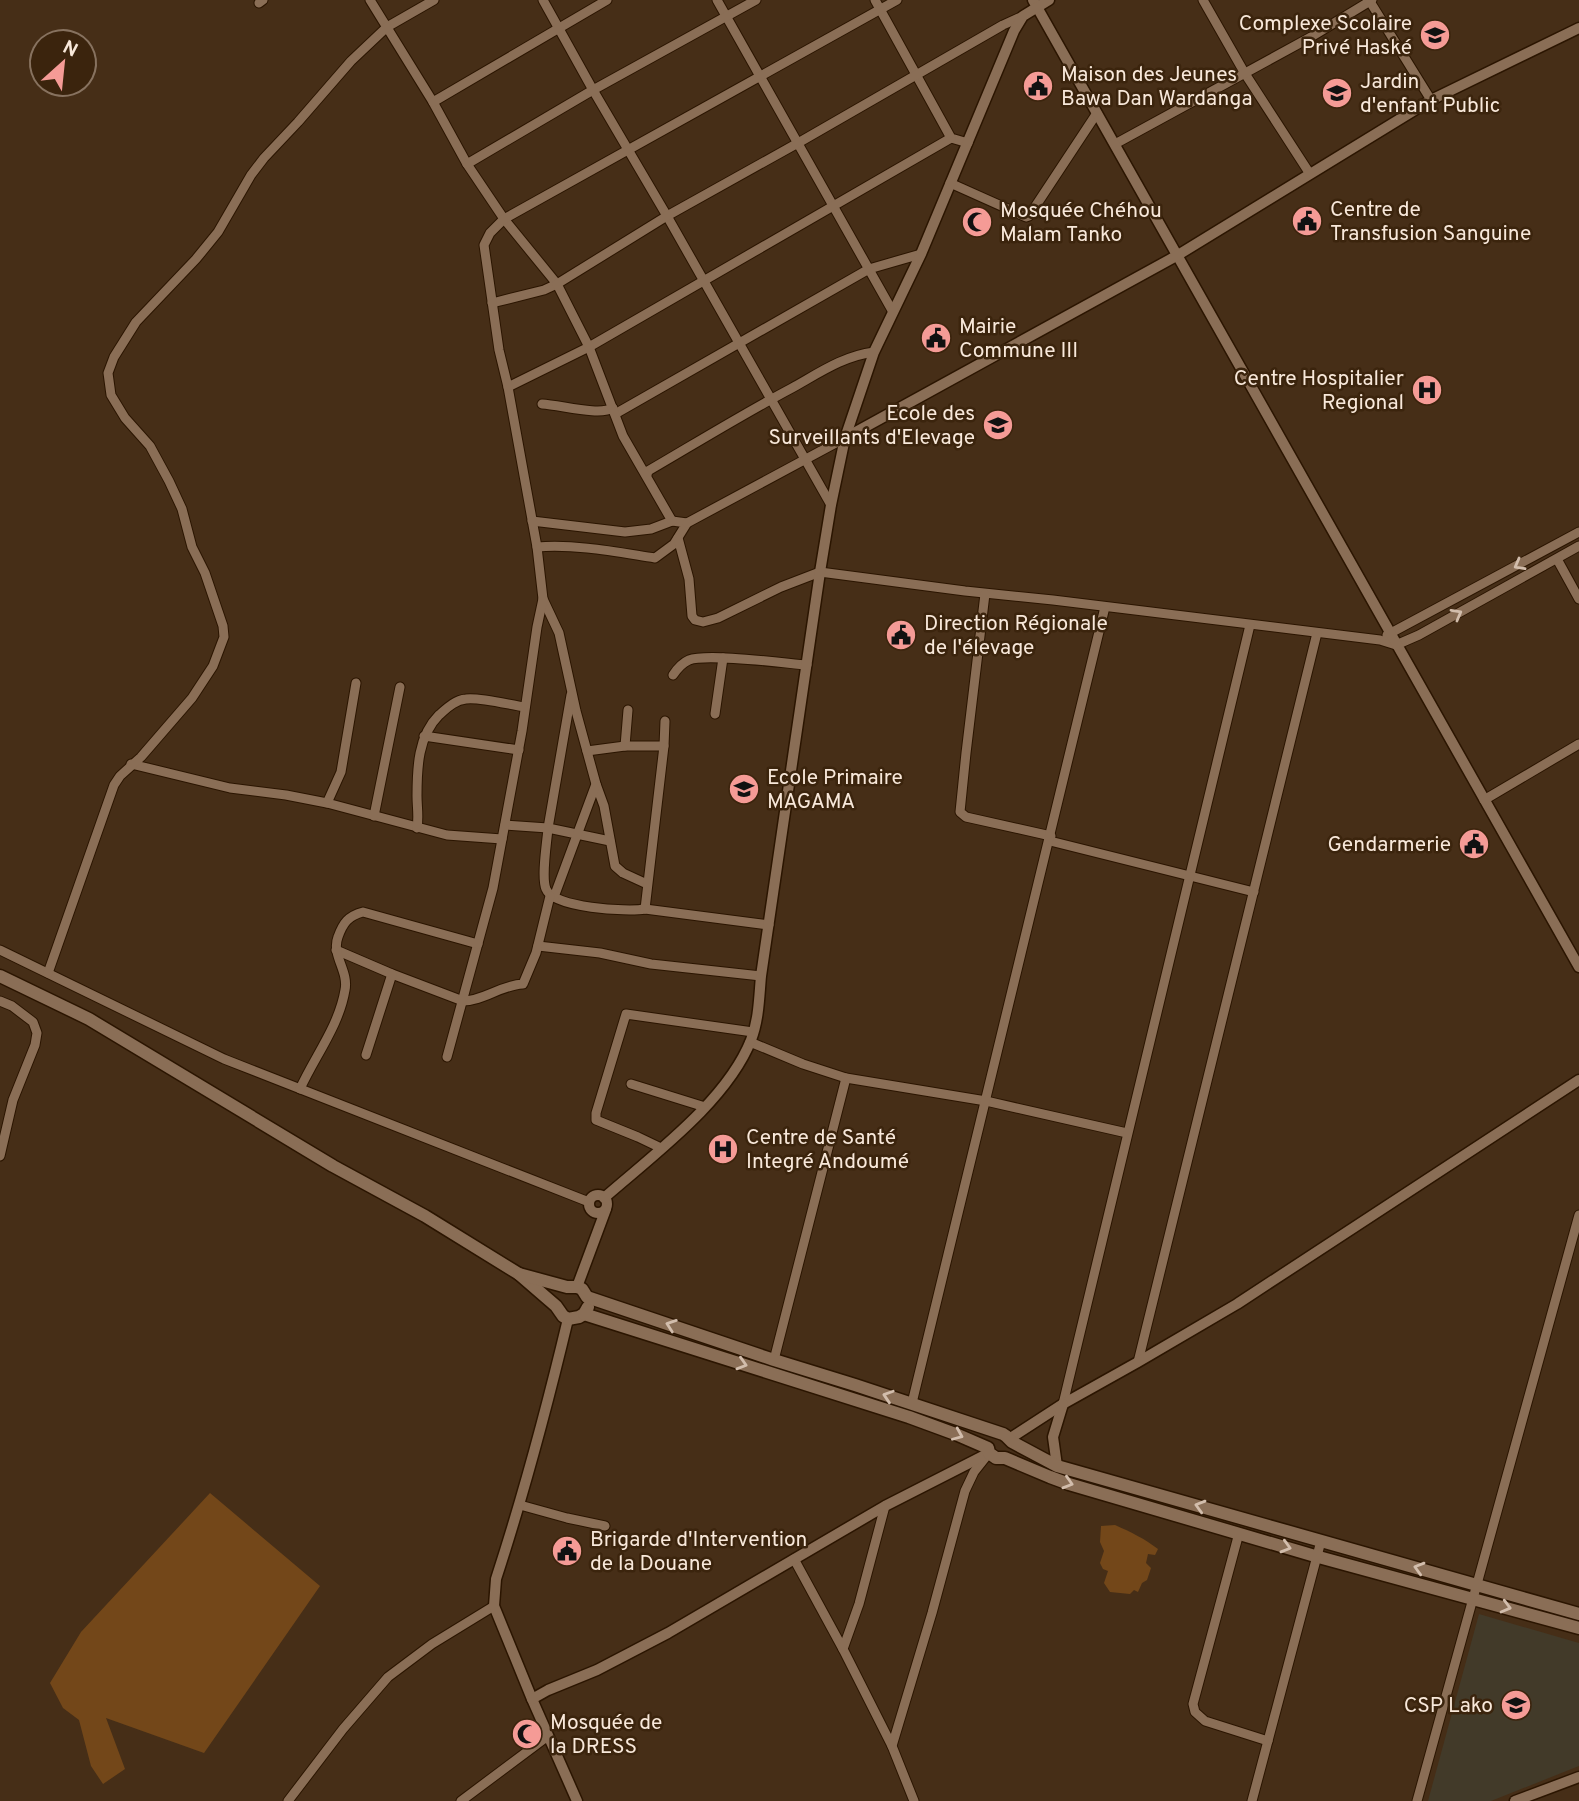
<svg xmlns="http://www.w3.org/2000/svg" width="1579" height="1801" font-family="Overpass,sans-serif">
<rect width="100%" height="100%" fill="#462e17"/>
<polygon fill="#423a29" points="1479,1614 1579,1643 1579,1766 1491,1801 1428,1801"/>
<g fill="#734719">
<polygon points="210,1493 320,1586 204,1753 106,1718 125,1769 103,1784 91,1766 79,1720 63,1708 50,1683 81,1632"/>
<path d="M1115 1525C1131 1532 1145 1539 1158 1549L1155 1555 1148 1554 1146 1563 1151 1568 1147 1580 1142 1583 1138 1592 1134 1590 1130 1594 1110 1592 1104 1583 1108 1571 1103 1569 1100 1563 1104 1551 1100 1542 1101 1526Z"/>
</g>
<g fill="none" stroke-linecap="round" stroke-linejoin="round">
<g stroke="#2b1500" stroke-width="11">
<g id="minor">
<polyline points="370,0 433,102 467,164 504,219 557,284 544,290 492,303"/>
<polyline points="543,0 593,90 667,216 831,505"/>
<polyline points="717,0 893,312"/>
<polyline points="875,0 951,138 968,143"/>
<polyline points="1203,0 1244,72 1310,174"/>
<polyline points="1369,0 1431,100"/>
<polyline points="259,3 263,0"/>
<polyline points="433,102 607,0"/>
<polyline points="1115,144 1311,37 1372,0"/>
<polyline points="467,164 593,90 756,0"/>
<polyline points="950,183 1026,217 1029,216 1097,113"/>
<polyline points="508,387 589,347 951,138"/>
<path d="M542 404C561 405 599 416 613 408"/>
<polyline points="615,414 869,269 921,254"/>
<path d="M647 475 648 471C696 443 743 414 792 388 819 373 843 356 874 352"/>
<path d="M532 521 625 532 651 529 672 521 687 523 674 544 655 558C616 552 577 544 537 547"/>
<polyline points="672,521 623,436 589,347 557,284 667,216 798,143 1003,25 1023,16"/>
<polyline points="687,523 845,438"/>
<polyline points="678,538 689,579 692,616 695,620 703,622 718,618 781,587 820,572 965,591 1053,600 1380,640 1396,645 1419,635 1579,546"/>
<polyline points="1557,559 1579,599"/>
<polyline points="985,594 966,753 960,812 966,817 1051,836"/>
<polyline points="543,599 559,633 576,711 596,784 604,806 615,866 623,873 647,884"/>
<polyline points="1387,635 1579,532"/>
<path d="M673 675C677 669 682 663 689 660 707 653 783 663 807 665"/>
<polyline points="571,695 548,828 610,841"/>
<polyline points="715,714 723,658"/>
<polyline points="424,736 519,750"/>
<polyline points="625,746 628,710"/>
<polyline points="587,751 625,746 664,746"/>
<polyline points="131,764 230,788 286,795 327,803 447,835 502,839"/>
<polyline points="1484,800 1579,744"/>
<polyline points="327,803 341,772 356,683"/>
<polyline points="374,816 400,687"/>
<path d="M505 825 548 828C547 842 541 877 546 889 553 908 627 912 645 909L769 925"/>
<path d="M417 828C419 817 417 807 417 796 417 768 418 736 439 715 447 708 455 700 466 699 480 697 510 705 525 707"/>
<polyline points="1050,841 1254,892"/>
<polyline points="554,897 596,784"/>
<polyline points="645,909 664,746 665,721"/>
<polyline points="538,946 600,953 651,964 761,976"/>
<polyline points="0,950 224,1059 589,1202"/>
<path d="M336 950 392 974 463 1001C483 1001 501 985 523 984L536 953 550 896"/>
<polyline points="48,973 114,785 120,776 141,757 192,698 213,666 224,637 223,626 205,573 192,547 182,509 169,481 150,446 125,418 111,395 108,373 114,357 136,322 196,259 218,232 251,175 264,158 298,122 351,61 387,27 434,0"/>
<polyline points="0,1001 12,1006 33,1022 37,1033 35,1045 13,1100 0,1156"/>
<polyline points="750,1042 803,1064 846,1078 986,1101 1127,1133"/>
<polyline points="366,1055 392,974"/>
<polyline points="447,1057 493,888 522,731 537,627 543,599 537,547 508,387 499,350 484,245 490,233 504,219 897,0"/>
<polyline points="631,1084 705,1107"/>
<path d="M300 1089C315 1056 339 1026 345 990 349 971 331 955 338 937 343 923 348 916 363 912L478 944"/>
<polyline points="661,1148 638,1137 596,1120 596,1113 626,1014 753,1032"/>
<polyline points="774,1360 846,1078"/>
<polyline points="1138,1362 1317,633"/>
<polyline points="912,1403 1105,607"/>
<polyline points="1063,1404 1250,625"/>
<polyline points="520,1505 567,1518 605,1526"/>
<polyline points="1239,1533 1193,1704 1195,1712 1205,1721 1268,1741"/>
<polyline points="794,1559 843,1649 892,1746 914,1801"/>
<polyline points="843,1649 859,1604 885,1506"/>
<polyline points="892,1746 932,1613 965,1491 974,1472 989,1453"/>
<polyline points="288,1801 343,1729 388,1677 432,1644 494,1606"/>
<polyline points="461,1801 548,1736"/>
<polyline points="1252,1801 1321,1541"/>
<polyline points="1417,1801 1579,1215"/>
</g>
</g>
<g stroke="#2b1500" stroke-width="13">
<g id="tertiary">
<polyline points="1033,0 1579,967"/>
<polyline points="845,438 1178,255 1431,100 1579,28"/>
<circle cx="598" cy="1204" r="9"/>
<path d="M604 1198C653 1155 727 1101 751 1040 759 1019 759 998 761 976L820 572 831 505 845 438 874 352 921 254 1014 31 1023 16 1049 0"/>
<polyline points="577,1287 606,1209"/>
<path d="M568 1319C547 1407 524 1493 496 1579L494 1606 532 1699 577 1801"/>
<polyline points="1009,1439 1063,1404 1138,1362 1237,1304 1579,1080"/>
<polyline points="1057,1466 1053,1437 1063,1404"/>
<polyline points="532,1699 548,1690 597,1670 668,1633 885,1506 989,1453"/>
<polyline points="1515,1801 1579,1777"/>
</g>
</g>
<g stroke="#2b1500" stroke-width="15">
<g id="secondary">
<polyline points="0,976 89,1019 333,1166 425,1216 519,1274 556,1306 563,1316 568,1319 579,1317 584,1314 588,1307"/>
<polyline points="519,1274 567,1287 577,1287 582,1289 587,1297 774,1360 855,1385 1003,1434 1006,1436 1012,1442 1057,1466 1579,1614"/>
<polyline points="584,1314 909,1417 958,1435 988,1448 989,1453 996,1458 1005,1458 1050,1477 1069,1484 1315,1556 1579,1628"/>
</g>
</g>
<use href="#minor" stroke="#8a6e56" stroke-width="9"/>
<use href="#tertiary" stroke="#8a6e56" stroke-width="10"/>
<use href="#secondary" stroke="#8a6e56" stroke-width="12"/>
</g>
<defs><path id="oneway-chevron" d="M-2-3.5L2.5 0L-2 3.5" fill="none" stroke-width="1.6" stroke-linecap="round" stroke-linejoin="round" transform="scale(1.75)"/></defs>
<g stroke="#d2bdac">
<use href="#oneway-chevron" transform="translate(1519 565) rotate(151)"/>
<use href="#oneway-chevron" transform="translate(1457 614) rotate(-29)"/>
<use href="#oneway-chevron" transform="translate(671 1325) rotate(-161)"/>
<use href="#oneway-chevron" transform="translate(742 1364) rotate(17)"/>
<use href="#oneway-chevron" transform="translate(888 1396) rotate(-162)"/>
<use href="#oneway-chevron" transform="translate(958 1435) rotate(23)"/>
<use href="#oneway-chevron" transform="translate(1068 1483) rotate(17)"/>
<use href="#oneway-chevron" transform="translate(1200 1506) rotate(-164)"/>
<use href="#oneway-chevron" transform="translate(1286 1547) rotate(16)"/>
<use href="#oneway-chevron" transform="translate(1419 1568) rotate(-164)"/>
<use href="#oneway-chevron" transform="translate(1506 1607) rotate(15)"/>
</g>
<defs>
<g id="school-disc" transform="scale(1.575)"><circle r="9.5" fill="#f59b96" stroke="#3b240d"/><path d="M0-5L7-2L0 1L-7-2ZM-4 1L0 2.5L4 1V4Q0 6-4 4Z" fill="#111"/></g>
<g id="civic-disc" transform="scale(1.575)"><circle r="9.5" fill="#f59b96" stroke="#3b240d"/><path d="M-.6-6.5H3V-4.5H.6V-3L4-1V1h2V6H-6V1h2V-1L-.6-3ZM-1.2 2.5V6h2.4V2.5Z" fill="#111"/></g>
<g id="mosque-disc" transform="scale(1.575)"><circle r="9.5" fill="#f59b96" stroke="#3b240d"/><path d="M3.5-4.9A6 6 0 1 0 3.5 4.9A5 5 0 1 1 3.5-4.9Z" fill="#111"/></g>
<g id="hospital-disc" transform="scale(1.575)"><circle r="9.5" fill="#f59b96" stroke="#3b240d"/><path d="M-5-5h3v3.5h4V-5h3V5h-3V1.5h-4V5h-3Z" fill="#111"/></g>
</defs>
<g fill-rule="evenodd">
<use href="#school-disc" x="1435" y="35"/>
<use href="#civic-disc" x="1038" y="86"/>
<use href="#school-disc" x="1337" y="93"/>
<use href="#civic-disc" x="1307" y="221"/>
<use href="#mosque-disc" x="977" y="222"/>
<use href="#civic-disc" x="936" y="338"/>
<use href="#hospital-disc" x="1427" y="390"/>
<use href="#school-disc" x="998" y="425"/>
<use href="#civic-disc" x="901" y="635"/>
<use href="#school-disc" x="744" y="789"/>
<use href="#civic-disc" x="1474" y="844"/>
<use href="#hospital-disc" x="723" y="1149"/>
<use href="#civic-disc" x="567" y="1551"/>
<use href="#school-disc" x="1516" y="1705"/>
<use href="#mosque-disc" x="527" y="1734"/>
</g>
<g text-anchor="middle" stroke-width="5" stroke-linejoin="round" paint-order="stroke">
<g font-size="21" fill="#f8e8da" stroke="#3b240d" text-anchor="start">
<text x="1412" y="30" text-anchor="end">Complexe Scolaire<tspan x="1412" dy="24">Privé Haské</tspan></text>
<text x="1061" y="81">Maison des Jeunes<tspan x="1061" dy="24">Bawa Dan Wardanga</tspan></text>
<text x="1360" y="88">Jardin<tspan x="1360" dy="24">d'enfant Public</tspan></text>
<text x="1330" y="216">Centre de<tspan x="1330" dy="24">Transfusion Sanguine</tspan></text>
<text x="1000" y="217">Mosquée Chéhou<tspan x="1000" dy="24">Malam Tanko</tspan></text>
<text x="959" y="333">Mairie<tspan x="959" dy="24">Commune III</tspan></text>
<text x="1404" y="385" text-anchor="end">Centre Hospitalier<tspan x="1404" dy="24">Regional</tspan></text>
<text x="975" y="420" text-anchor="end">Ecole des<tspan x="975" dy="24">Surveillants d'Elevage</tspan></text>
<text x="924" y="630">Direction Régionale<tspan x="924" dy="24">de l'élevage</tspan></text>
<text x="767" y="784">Ecole Primaire<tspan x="767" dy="24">MAGAMA</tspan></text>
<text x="1451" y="851" text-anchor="end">Gendarmerie</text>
<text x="746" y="1144">Centre de Santé<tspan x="746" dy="24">Integré Andoumé</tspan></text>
<text x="590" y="1546">Brigarde d'Intervention<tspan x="590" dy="24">de la Douane</tspan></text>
<text x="1493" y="1712" text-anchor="end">CSP Lako</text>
<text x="550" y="1729">Mosquée de<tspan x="550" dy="24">la DRESS</tspan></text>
</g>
</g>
<g transform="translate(63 63) rotate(27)"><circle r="33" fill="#3b240d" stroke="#87725f" stroke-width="2"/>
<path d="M0-5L12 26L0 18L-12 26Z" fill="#f59b96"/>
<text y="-10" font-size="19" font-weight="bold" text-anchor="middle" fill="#f8e8da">N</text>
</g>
</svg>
